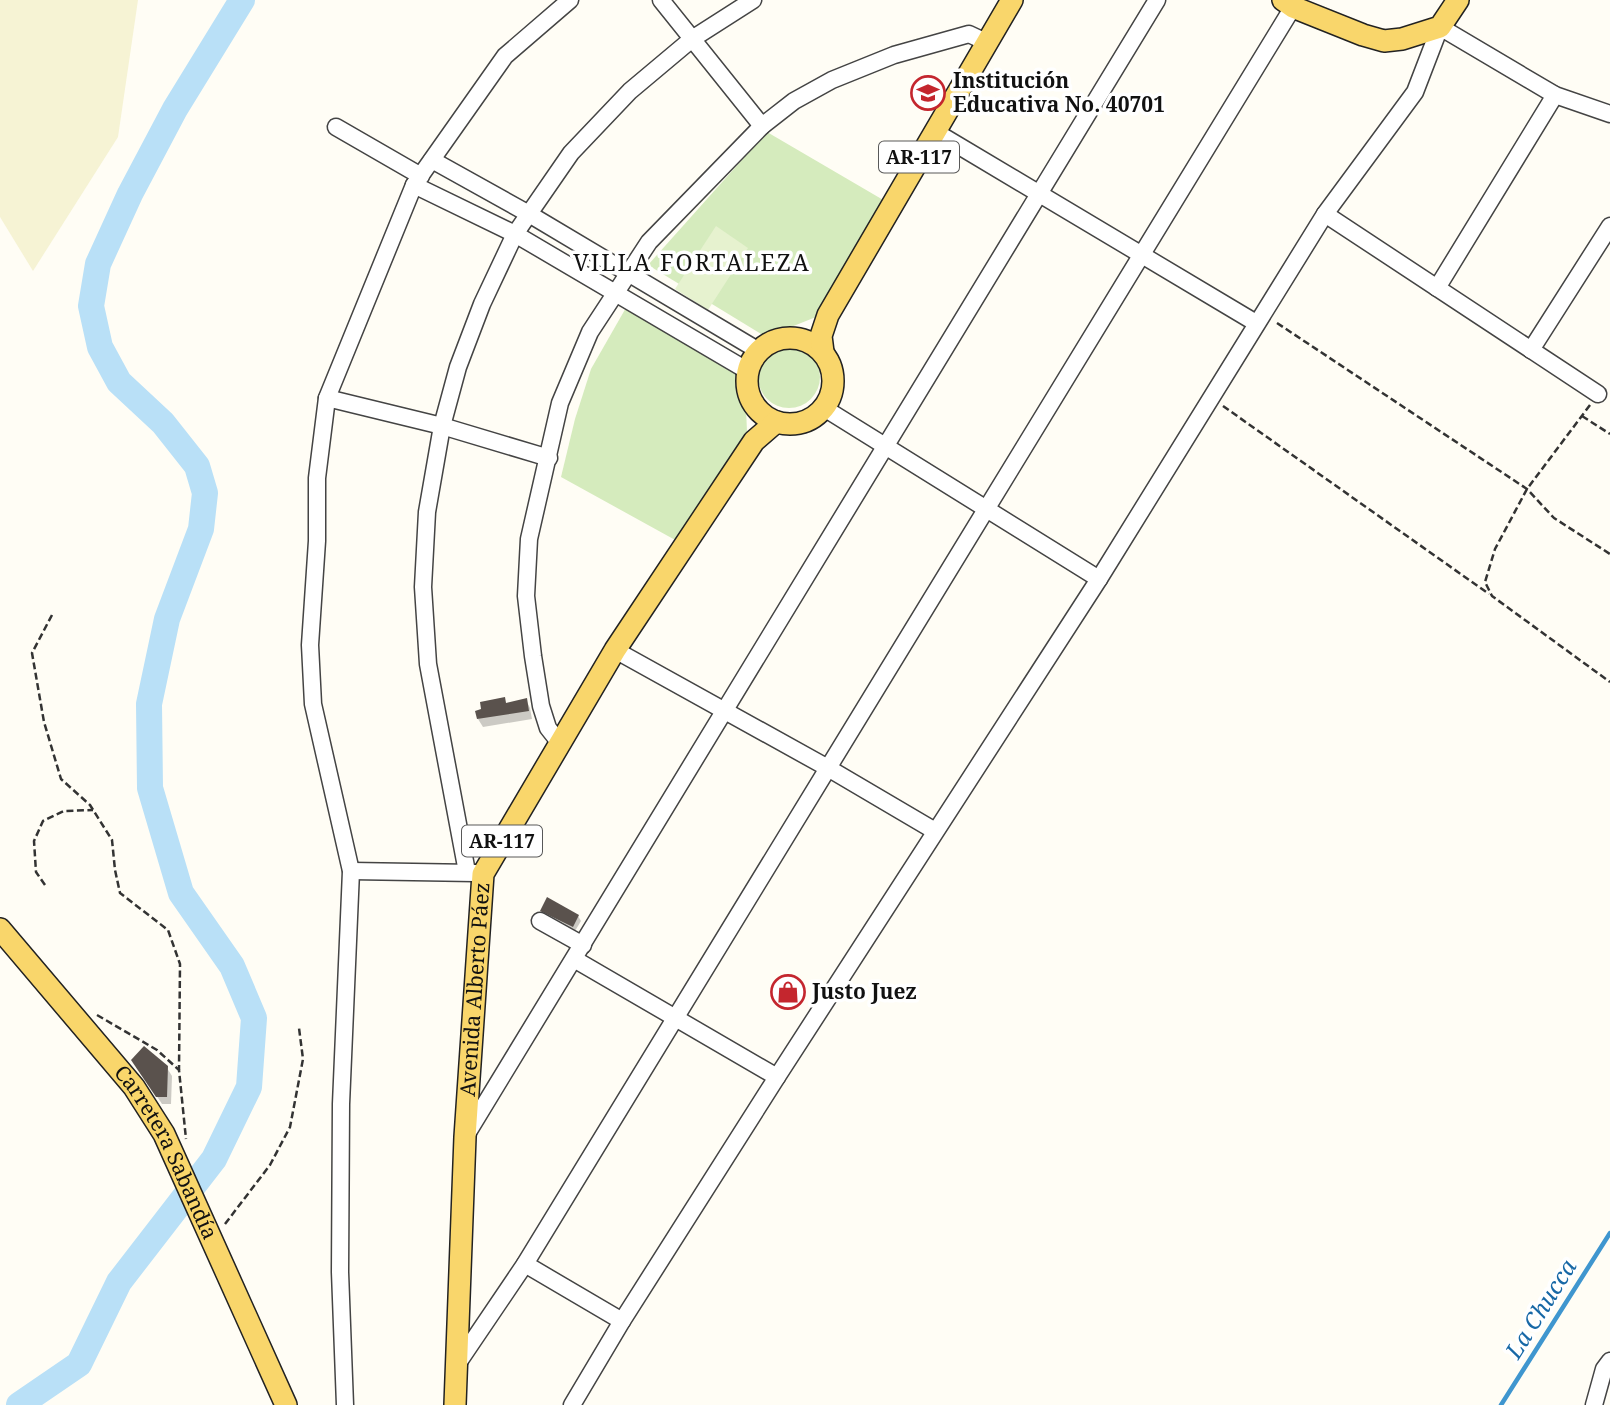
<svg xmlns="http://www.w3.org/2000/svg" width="1610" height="1405" font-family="'Noto Serif',serif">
<rect width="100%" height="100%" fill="#fffdf5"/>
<polygon fill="#f6f3d4" points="0,0 138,0 118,137 33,271 0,217"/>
<g fill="#d5ebbd">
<polygon points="767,132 885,201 816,317 766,337 648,265"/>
<polygon points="627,306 738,365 746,408 747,432 677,541 561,477 575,419 591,369"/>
<circle cx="789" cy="377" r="31"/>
</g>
<polygon fill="#e6f2cf" points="716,226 748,248 708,310 675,289"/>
<g fill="#0003">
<polygon points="504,699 507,705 526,700 530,708 532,719 483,727 478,719"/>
<polygon points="542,911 578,916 581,921 575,931 545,915"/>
<polygon points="138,1068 167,1068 172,1076 171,1104 162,1104"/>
</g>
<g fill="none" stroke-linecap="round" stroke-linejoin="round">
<polyline stroke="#3f96cf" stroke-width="4.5" points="1501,1405 1610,1233"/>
<polyline stroke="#b9e0f7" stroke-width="26" points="19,1405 79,1364 119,1282 214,1159 249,1087 254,1018 232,966 181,893 150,788 149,704 167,619 201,529 205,493 197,466 163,423 119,382 100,347 91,306 98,264 130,194 175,109 242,0"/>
</g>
<g fill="#5a524d">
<polygon points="505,697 506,703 527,698 529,711 477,719 475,711 481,709 480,702"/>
<polygon points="547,897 579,915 573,927 540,911"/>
<polygon points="144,1046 168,1066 167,1097 156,1097 131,1060"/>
</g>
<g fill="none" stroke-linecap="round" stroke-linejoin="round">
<g stroke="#444" stroke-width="19">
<g id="minor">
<polyline points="661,0 762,126"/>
<polyline points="336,127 421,176"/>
<polyline points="934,131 1256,323"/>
<polyline points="432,160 529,214 759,351"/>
<polyline points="414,185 515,234 748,371"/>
<polyline points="1325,214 1598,394"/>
<polyline points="1437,288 1555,95"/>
<polyline points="1531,350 1610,226"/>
<polyline points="327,398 442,426 549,458"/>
<polyline points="824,408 1099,579"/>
<polyline points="615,650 828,768 935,831"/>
<polyline points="559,742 548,728 541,706 533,656 526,596 529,539 560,403 590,332 649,242 762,126 794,101 832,80 894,55 969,34 986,42"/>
<polyline points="351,871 475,873"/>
<polyline points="467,872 428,664 423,587 427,512 442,426 458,367 482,304 515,234 571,153 630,91 692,39 753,0"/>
<polyline points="540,921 583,945"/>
<polyline points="574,959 777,1077"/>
<polyline points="465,1137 1157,0"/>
<polyline points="525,1264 622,1321"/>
<polyline points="458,1363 525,1264 1293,7"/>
<polyline points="345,1405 340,1272 341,1104 351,871 313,704 310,645 317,541 317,478 327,398 414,185 505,56 570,0"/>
<polyline points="572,1405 622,1321 777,1077 1099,579 1325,214 1415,92 1440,27 1555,95 1610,114"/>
<polyline points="1594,1405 1604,1369 1610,1361"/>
</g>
</g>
<g stroke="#222" stroke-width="24">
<g id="major">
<polyline points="1283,0 1293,7 1363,35 1384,41 1402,39 1440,27 1458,0"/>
<circle cx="790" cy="381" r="43"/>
<polyline points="823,352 821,336 828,315 1012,0"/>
<path id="s1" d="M0 929 134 1087 164 1134 286 1405"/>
<path id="s2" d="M455 1405 465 1137 483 874 615 650 754 441 776 422"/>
</g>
</g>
<g stroke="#333" stroke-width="2.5" stroke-dasharray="7 3.5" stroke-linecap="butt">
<polyline points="1277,323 1527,489 1554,518 1610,554"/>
<polyline points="1590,405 1527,489 1495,549 1485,582 1492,596 1610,682"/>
<polyline points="1223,406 1489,594"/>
<polyline points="1582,416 1610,434"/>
<polyline points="52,615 32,653 44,722 61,779 90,805 112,840 115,870 120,893 168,930 180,964 179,1070"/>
<polyline points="45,885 36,872 34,841 43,821 64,811 93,810"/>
<polyline points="97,1015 157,1050 179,1070 186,1139"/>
<polyline points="225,1224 270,1165 290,1127 303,1059 299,1028"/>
</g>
<use href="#minor" stroke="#fff" stroke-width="16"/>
<use href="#major" stroke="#f9d66b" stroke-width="21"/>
</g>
<defs>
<g id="school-ring" transform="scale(1.75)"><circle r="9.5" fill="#fff" stroke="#c4262e" stroke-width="1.5"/><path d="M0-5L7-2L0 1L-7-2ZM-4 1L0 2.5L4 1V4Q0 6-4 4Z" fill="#c4262e"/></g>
<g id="shop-ring" transform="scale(1.75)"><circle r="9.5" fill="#fff" stroke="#c4262e" stroke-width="1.5"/><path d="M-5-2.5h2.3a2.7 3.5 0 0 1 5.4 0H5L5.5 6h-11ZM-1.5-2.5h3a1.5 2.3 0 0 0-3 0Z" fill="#c4262e"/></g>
</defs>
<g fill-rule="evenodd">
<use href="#school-ring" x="928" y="93"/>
<use href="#shop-ring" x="788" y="992"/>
</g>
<g text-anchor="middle" stroke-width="7" stroke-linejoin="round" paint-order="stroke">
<g fill="#fff" stroke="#585858" stroke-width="2">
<rect x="879" y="141.5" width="80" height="31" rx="5"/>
<rect x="462" y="825.5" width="80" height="31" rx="5"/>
</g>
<g font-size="19" font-weight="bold" fill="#111">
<text x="919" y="164">AR-117</text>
<text x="502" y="848">AR-117</text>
</g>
<g font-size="21" font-weight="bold" fill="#111" stroke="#fff" text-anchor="start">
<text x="953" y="88">Institución<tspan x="953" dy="24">Educativa No. 40701</tspan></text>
<text x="812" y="999">Justo Juez</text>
</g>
<g font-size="21" fill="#111" stroke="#fff">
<text dy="7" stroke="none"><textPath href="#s2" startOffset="416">Avenida Alberto Páez</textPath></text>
<text dy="7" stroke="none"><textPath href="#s1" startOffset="280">Carretera Sabandía</textPath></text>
</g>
<g font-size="23" letter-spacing="2" fill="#111" stroke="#fff">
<text x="692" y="271">VILLA FORTALEZA</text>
</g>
<g font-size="23" font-style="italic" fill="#1768a6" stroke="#fff">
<text transform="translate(1541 1309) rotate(-58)" y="8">La Chucca</text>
</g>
</g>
</svg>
